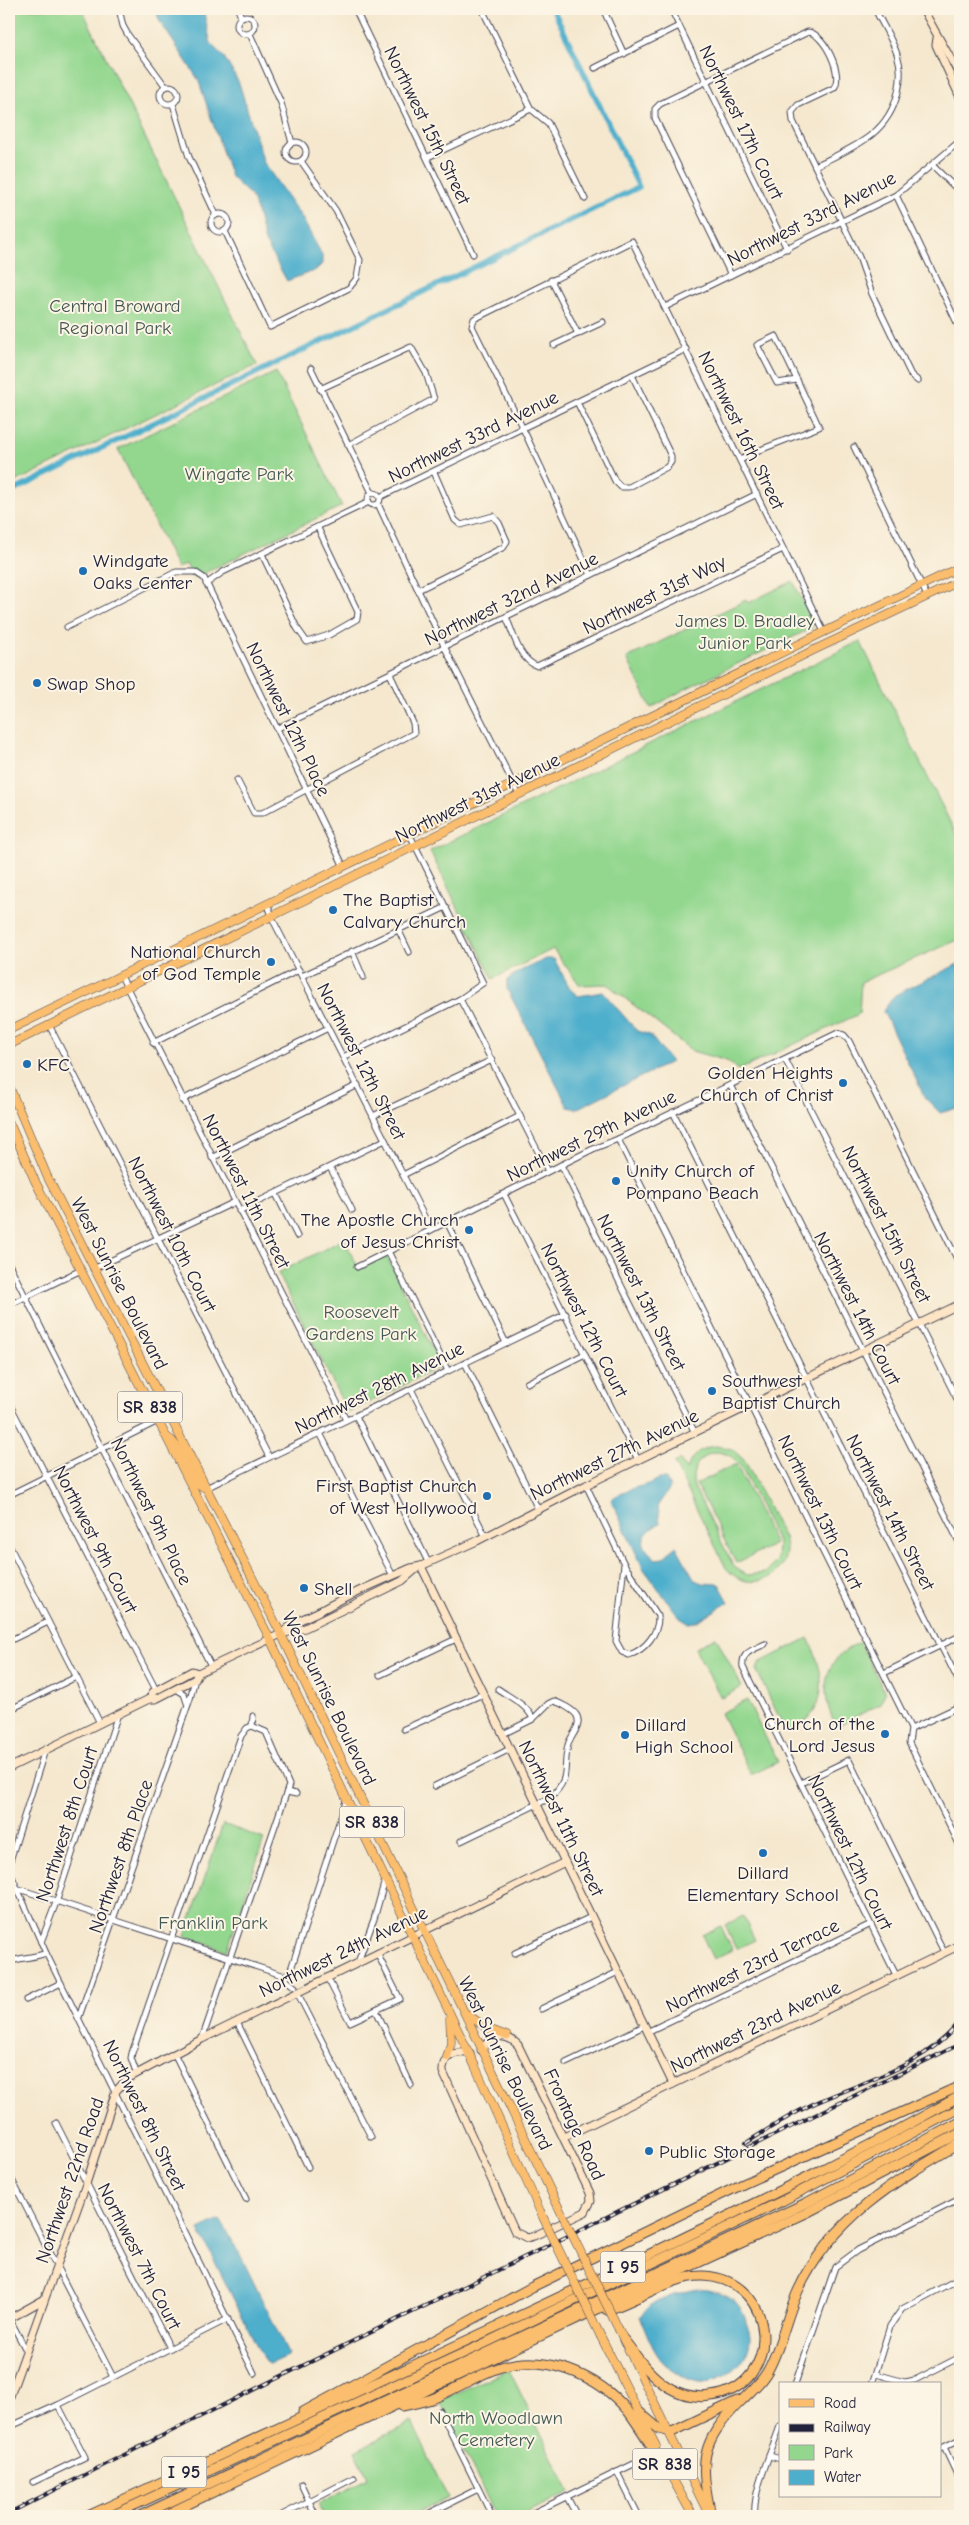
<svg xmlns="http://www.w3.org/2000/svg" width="969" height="2525" font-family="'Comic Neue',sans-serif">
<rect width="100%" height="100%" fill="#fcf5e5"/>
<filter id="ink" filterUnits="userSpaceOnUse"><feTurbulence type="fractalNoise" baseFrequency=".02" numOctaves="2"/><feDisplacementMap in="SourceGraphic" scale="10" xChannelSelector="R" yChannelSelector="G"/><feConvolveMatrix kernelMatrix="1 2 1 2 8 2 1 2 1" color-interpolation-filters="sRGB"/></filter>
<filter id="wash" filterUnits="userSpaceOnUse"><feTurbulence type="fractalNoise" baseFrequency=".0096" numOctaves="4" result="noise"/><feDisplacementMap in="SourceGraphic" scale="20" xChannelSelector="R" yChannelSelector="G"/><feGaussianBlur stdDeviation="1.12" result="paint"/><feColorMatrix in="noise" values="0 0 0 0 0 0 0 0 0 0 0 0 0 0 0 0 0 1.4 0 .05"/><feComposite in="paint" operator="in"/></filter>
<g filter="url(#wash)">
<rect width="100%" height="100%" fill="#f5e8cf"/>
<g fill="#93d78f" stroke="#5a7c65" fill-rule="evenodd">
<polygon points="9,9 82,9 257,365 9,485"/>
<polygon points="276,372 342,506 194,578 186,564 177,568 118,449"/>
<polygon points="793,581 813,622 812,628 689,687 651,708 627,658 746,600 748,603"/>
<polygon points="860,641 960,842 960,939 861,982 859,1014 739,1070 727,1061 692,1051 607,984 580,985 553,949 493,979 430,851"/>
<polygon points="344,1239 359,1269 386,1255 441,1366 348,1413 278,1273"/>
<path d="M716 1446 732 1449 745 1461 784 1538C796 1574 750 1598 726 1568L674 1463 680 1460 686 1470C691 1456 700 1447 716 1446ZM719 1452 729 1455 741 1467 778 1543 777 1561 765 1573 747 1575 734 1567 694 1487C690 1468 700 1454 719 1452Z"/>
<polygon points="736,1464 775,1544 736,1563 696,1484"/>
<polygon points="716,1637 742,1687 721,1698 695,1648"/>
<path d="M808 1638C821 1663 830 1697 807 1720 802 1725 793 1728 786 1732L757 1671 759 1663Z"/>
<path d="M860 1642 885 1693 880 1704 836 1727C819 1691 821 1660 860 1642Z"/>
<polygon points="747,1700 778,1762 751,1775 721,1713"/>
<polygon points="223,1824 264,1839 227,1951 185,1936"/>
<polygon points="743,1916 755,1940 736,1949 725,1925"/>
<polygon points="721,1926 732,1950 713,1959 702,1935"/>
<polygon points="509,2370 570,2492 519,2516 496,2516 439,2400"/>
<polygon points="412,2422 448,2498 410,2516 324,2516 318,2504 368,2478 355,2451"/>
</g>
<g fill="#4dafcc" stroke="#386884">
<polygon points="161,9 203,9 211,44 224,57 239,83 264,163 302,218 322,255 322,264 316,270 287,281 265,242 256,208 251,196 231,177 198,79 159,20 157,13"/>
<polygon points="546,959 554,959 571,990 578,996 603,992 637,1031 650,1035 671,1062 576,1109 568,1107 507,989 507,980 518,972"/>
<polygon points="960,963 960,1107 940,1113 925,1098 883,1011 895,995"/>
<path d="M659 1479H666L670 1488 658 1505 660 1523C641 1535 637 1543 656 1559L663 1558 676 1546 695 1580 702 1583 719 1584 729 1602 696 1622 688 1623 680 1618 643 1568 611 1500C624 1487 644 1488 659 1479Z"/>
<polygon points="220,2220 235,2244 288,2353 287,2356 269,2364 265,2362 199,2230"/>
<path d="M697 2289C721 2291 736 2294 745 2318 746 2324 750 2331 750 2337 750 2360 729 2379 706 2382 692 2384 671 2371 662 2361 652 2349 645 2330 640 2316 652 2300 678 2293 697 2289Z"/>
</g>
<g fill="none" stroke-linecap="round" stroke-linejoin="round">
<polyline stroke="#4dafcc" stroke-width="5.5" points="9,493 639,187 553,9"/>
</g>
</g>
<g filter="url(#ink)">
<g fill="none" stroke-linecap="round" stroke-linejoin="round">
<g stroke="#424051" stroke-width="7">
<g id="street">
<polyline points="119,9 123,26 128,35 166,87"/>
<polyline points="238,9 241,17"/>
<polyline points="355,9 473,254"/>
<polyline points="482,9 531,109 548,123 585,199"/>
<polyline points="603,9 624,54"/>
<polyline points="671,9 787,249"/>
<circle cx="246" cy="25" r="9"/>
<polyline points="250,34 281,103 292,143"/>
<polyline points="595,68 679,26"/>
<circle cx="169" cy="95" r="9"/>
<polyline points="173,104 189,157 216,215"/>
<circle cx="296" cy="152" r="10"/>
<polyline points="428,157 531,109"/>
<polyline points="932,165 960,192"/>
<path d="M815 166C851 148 888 136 898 92 901 80 901 66 897 54 892 39 882 24 875 9"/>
<polyline points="896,195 960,329"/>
<circle cx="220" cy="223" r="9"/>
<polyline points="225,231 270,327 349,288 357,278 360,260 336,211 301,161"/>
<path d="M731 275 655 118V109L660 104 808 32C824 33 844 75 834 88L798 105 792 112 793 121 859 257 872 294 911 375 918 381"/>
<polyline points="551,280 578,334"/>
<polyline points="665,307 896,195 960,141"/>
<polygon points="776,336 797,380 777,383 757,345"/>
<polyline points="554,345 603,322"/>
<polyline points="311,368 372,493"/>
<polyline points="320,389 411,347 426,373 434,399 348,445"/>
<polyline points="577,402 615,481 621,487 629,487 667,467 671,462 671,456 632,375"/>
<polyline points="854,447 927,596"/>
<polyline points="740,460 765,448 819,427 797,380"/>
<circle cx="374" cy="499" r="6"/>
<polyline points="380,497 686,349"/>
<polyline points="378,504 445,648 519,795"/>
<polyline points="262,554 297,628 307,642 329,635 357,619 358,612 318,528"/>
<polyline points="591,575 525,433 472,326 474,319 632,241 824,632"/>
<polyline points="206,584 223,572 369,502"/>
<polyline points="418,590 504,547 507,541 499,523 493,516 461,525 455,520 434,472"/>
<path d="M506 617C514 634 518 659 537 666L783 549"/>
<polyline points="67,627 176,572 195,572 204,578 344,867"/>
<polyline points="278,728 757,494"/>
<polyline points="237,780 254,813 262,813 414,733 413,723 390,674"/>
<polyline points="268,905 274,922 431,1230"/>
<polyline points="398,929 409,952"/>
<polyline points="352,951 363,977"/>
<polyline points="121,976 346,1420"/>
<polyline points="302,976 446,907"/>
<polyline points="460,999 548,1171"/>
<polyline points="49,1025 269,1457"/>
<polyline points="153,1043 299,970"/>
<polyline points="343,1057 460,999 483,983 410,835"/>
<polyline points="785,1059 960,1405"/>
<polyline points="730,1085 960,1544"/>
<polyline points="182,1100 328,1028"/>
<polyline points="673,1112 960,1684"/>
<polyline points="373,1116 492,1060"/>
<polyline points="618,1139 911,1729 909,1743 960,1846"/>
<polyline points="212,1158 358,1085"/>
<polyline points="561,1165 695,1433"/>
<polyline points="331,1169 352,1210"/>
<polyline points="403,1175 520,1116"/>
<polyline points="276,1194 297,1236"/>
<polyline points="504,1194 638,1460"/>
<polyline points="239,1211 385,1140"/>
<polyline points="447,1222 506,1343"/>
<polyline points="388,1251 448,1371"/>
<polyline points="9,1264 211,1666"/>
<polyline points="357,1267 593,1149 618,1139 838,1033 844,1035 849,1041 960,1265"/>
<polyline points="93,1269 235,1202"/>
<polyline points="9,1305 81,1270"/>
<polyline points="465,1363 538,1509"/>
<polyline points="527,1383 585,1354"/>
<polyline points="411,1389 486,1537"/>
<polyline points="9,1403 156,1690"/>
<polyline points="356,1416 428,1562"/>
<polyline points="320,1433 393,1576"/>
<path d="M586 1485 624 1564 658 1616C659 1633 645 1650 629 1655L622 1652 616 1641 624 1564"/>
<polyline points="206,1488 566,1314"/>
<polyline points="9,1495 158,1421"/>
<polyline points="9,1545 100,1723"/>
<polyline points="9,1641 48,1622"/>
<path d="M765 1644C753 1650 741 1652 743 1667L896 1975"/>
<polyline points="884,1673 960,1636"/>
<polyline points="380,1675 456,1639"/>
<polyline points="176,1689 184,1694 187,1703"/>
<path d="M498 1689C511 1698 527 1705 533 1719"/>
<polyline points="9,1710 76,1677"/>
<polyline points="252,1726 253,1716"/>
<polyline points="404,1729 483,1694"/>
<polyline points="911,1729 960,1706"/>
<polyline points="801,1783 849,1760 944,1952"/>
<polyline points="435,1786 510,1749"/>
<polyline points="287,1792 296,1794"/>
<polyline points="337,1831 354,1824 359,1826"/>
<path d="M461 1841 550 1798C572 1777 562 1770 568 1745 570 1736 582 1727 577 1716 574 1710 560 1703 554 1701L548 1704 533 1719 503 1734"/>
<polyline points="9,1864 45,1750"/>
<polyline points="9,1870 46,1953 254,2373"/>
<polyline points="16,1888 285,1976 290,1972 346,1801"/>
<polyline points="41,1942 57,1900 118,1714"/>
<polyline points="515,1953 591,1917"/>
<path d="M9 1962C21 1957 34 1958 46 1953"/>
<polyline points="358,1962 374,1919 385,1880"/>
<polyline points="282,1977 295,1987"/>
<polyline points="327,1977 350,2022 400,1999 377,1953"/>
<polyline points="297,1992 371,2137"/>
<polyline points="26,2000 61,1983"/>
<polyline points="541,2009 618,1972"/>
<polyline points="376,2010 411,2085"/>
<polyline points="79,2017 190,1699 195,1679"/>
<polyline points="237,2022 308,2167"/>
<polyline points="647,2032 869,1925"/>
<polyline points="202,2039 289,1785 266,1732 252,1726"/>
<polyline points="174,2053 246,2199"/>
<polyline points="566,2063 644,2026"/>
<polyline points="136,2072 131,2058 132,2053 241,1736 247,1728 252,1726"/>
<polyline points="56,2123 170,2348"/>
<polyline points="9,2174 113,2377"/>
<polyline points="9,2318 26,2350"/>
<polyline points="876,2374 905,2382 915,2380 960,2357"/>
<polyline points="795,2384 835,2267 858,2250 960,2199"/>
<polyline points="872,2384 890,2326 902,2309 960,2278"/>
<polyline points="440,2411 492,2516"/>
<polyline points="9,2427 58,2405 228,2319"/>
<polyline points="944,2447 960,2481"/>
<polyline points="940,2449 960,2439"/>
<polyline points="770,2456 780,2459"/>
<polyline points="617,2472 639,2516"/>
<polyline points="33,2482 85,2457 58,2405"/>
<polyline points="301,2484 316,2516"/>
<polyline points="567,2497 577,2516"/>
<polyline points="280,2516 354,2478"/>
<polyline points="424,2516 478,2489"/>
<polyline points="527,2516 646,2458"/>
<path d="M755 2516C752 2491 772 2451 780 2426"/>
</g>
</g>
<g stroke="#424051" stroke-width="9">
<g id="secondary">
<path d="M923 9C935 32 948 53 960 76"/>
<polyline points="937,38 936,45 960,97"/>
<polyline points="421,1566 673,2084"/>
<path d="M281 1634C298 1618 308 1618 327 1607 354 1592 383 1580 411 1568L421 1566 477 1541 586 1485 960 1304"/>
<polyline points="149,1699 153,1692 192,1671 198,1673"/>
<polyline points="9,1768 149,1699 156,1699 195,1679 198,1673 219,1663 281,1634 305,1628 402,1581 416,1569"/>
<path d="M470 2054C456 2050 442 2056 443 2072L515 2232 527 2238 534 2236 585 2212 591 2201 590 2193 518 2045C505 2032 492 2035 481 2050"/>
<polyline points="564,2137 960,1945"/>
<polyline points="9,2319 43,2300"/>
<polyline points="9,2399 86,2184 116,2091 127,2079 202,2039 565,1862"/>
</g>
</g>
<g stroke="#424051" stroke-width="9">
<g id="primary">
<polyline points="9,1030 824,632 960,567"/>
<polyline points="9,1045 816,649 960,581"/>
<polyline points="9,1086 47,1176 281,1634 556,2202"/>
<polyline points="9,1122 35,1181 270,1639 475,2066 540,2211"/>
<path d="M167 1437C185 1448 187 1484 206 1488"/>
<polyline points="465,2013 489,2029 507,2036"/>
<polyline points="447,2057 451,2043 450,2018"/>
<polyline points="619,2330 709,2515"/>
<polyline points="601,2337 656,2446"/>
<polyline points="665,2465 693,2516"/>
</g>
</g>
<g stroke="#424051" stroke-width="11">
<g id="highway">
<path d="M607 2310C637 2301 673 2275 703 2276 779 2279 784 2387 711 2396 696 2398 681 2395 668 2387 649 2375 637 2357 624 2340"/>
<path d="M402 2406C412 2404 422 2402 432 2399 454 2390 475 2376 498 2368 544 2352 598 2375 628 2411 642 2429 654 2452 668 2471"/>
<polyline points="638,2411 659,2429 672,2432 737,2401"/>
<polyline points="303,2412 532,2287 743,2184 960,2086"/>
<path d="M88 2516C274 2430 460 2345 644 2257 751 2205 857 2154 960 2096"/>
<polyline points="111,2516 481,2345 782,2201 960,2108"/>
<polyline points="140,2516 806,2203 960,2122"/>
<polyline points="163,2516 578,2318 806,2213 960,2133"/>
<path d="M711 2516C700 2462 699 2444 739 2403 749 2393 760 2384 767 2372 781 2348 786 2317 798 2291 831 2219 895 2181 960 2143"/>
</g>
</g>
<use href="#street" stroke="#fff" stroke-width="5"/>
<use href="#secondary" stroke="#fde5c5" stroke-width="7"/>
<use href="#primary" stroke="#fbbe6e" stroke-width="8"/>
<use href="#highway" stroke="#fbbe6e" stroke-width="9"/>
<g stroke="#22223b" stroke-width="4">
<g id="rail">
<path d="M746 2143C767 2130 786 2117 809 2106 858 2083 927 2066 960 2021"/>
<polyline points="9,2513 239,2397 960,2044"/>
</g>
</g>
<use href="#rail" stroke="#fcf5e5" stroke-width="2" stroke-dasharray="5.5" stroke-linecap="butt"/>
<g stroke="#424051" stroke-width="9" stroke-linecap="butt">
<g id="primary-bridge">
<polyline points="556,2202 619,2330"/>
<polyline points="540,2211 601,2337"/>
</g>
</g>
<use href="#primary-bridge" stroke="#fbbe6e" stroke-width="8"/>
</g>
</g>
<g fill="#1f6fb2" stroke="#fcf5e5" stroke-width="2">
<circle cx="83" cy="571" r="5"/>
<circle cx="37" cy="683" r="5"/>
<circle cx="333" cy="910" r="5"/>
<circle cx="271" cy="962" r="5"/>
<circle cx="27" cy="1064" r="5"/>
<circle cx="843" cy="1083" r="5"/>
<circle cx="616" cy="1181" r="5"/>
<circle cx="469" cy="1230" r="5"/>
<circle cx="712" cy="1391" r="5"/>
<circle cx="487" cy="1496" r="5"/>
<circle cx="304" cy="1588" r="5"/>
<circle cx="885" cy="1734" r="5"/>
<circle cx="625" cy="1735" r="5"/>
<circle cx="763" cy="1853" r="5"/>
<circle cx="649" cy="2151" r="5"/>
</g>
<g text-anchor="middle" stroke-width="4" stroke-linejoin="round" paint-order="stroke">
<g fill="#fcf5e5" stroke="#63616e" stroke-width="1">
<rect x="117.5" y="1391.5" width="65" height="31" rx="4"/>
<rect x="339.5" y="1806.5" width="65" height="31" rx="4"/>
<rect x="600.5" y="2251.5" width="45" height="31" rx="4"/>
<rect x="632.5" y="2448.5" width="65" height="31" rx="4"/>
<rect x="161.5" y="2456.5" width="45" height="31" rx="4"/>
</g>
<g font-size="18" font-weight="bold" fill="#22223b">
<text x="150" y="1413">SR 838</text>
<text x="372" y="1828">SR 838</text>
<text x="623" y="2273">I 95</text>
<text x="665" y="2470">SR 838</text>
<text x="184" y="2478">I 95</text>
</g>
<g font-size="19" fill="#22223b" stroke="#fcf5e5">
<text transform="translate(742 122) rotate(64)" y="7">Northwest 17th Court</text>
<text transform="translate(428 125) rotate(64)" y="7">Northwest 15th Street</text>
<text transform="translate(811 218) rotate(-27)" y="7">Northwest 33rd Avenue</text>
<text transform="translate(742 430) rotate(64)" y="7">Northwest 16th Street</text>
<text transform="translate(473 436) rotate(-26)" y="7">Northwest 33rd Avenue</text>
<text transform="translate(654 594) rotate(-26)" y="7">Northwest 31st Way</text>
<text transform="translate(511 598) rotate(-26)" y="7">Northwest 32nd Avenue</text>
<text transform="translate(289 719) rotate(64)" y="7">Northwest 12th Place</text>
<text transform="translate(477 797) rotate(-26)" y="7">Northwest 31st Avenue</text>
<text transform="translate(362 1061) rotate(63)" y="7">Northwest 12th Street</text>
<text transform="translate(591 1135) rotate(-26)" y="7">Northwest 29th Avenue</text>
<text transform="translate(247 1191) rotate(63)" y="7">Northwest 11th Street</text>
<text transform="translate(887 1224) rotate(63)" y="7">Northwest 15th Street</text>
<text transform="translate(173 1234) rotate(63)" y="7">Northwest 10th Court</text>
<text transform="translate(120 1283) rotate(63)" y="7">West Sunrise Boulevard</text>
<text transform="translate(642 1292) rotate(63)" y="7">Northwest 13th Street</text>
<text transform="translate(858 1308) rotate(63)" y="7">Northwest 14th Court</text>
<text transform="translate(585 1320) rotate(63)" y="7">Northwest 12th Court</text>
<text transform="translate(379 1387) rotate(-26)" y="7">Northwest 28th Avenue</text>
<text transform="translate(614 1454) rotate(-26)" y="7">Northwest 27th Avenue</text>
<text transform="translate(152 1511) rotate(64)" y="7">Northwest 9th Place</text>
<text transform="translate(821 1512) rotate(64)" y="7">Northwest 13th Court</text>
<text transform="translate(891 1512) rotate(63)" y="7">Northwest 14th Street</text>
<text transform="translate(96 1539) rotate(63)" y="7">Northwest 9th Court</text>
<text transform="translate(330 1698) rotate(64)" y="7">West Sunrise Boulevard</text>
<text transform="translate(562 1818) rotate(64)" y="7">Northwest 11th Street</text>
<text transform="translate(66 1824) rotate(-72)" y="7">Northwest 8th Court</text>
<text transform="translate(851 1852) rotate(64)" y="7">Northwest 12th Court</text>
<text transform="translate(120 1856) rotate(-71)" y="7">Northwest 8th Place</text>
<text transform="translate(343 1951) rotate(-26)" y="7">Northwest 24th Avenue</text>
<text transform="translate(752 1965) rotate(-26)" y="7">Northwest 23rd Terrace</text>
<text transform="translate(755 2026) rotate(-26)" y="7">Northwest 23rd Avenue</text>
<text transform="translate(506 2063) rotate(64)" y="7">West Sunrise Boulevard</text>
<text transform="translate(145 2115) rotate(64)" y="7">Northwest 8th Street</text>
<text transform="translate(575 2124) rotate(65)" y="7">Frontage Road</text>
<text transform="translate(69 2180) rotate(-71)" y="7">Northwest 22nd Road</text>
<text transform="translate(140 2256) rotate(63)" y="7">Northwest 7th Court</text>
</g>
<g font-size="19" fill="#445854" stroke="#fcf5e5">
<text x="115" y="312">Central Broward<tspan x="115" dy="22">Regional Park</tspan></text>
<text x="239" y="480">Wingate Park</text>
<text x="745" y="627">James D. Bradley<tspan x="745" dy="22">Junior Park</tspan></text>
<text x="361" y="1318">Roosevelt<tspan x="361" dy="22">Gardens Park</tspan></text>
<text x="213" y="1929">Franklin Park</text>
<text x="496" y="2424">North Woodlawn<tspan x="496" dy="22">Cemetery</tspan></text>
</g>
<g font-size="19" fill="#22223b" stroke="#fcf5e5" text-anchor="start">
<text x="93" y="567">Windgate<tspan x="93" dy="22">Oaks Center</tspan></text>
<text x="47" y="690">Swap Shop</text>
<text x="343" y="906">The Baptist<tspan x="343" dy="22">Calvary Church</tspan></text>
<text x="261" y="958" text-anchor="end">National Church<tspan x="261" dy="22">of God Temple</tspan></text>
<text x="37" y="1071">KFC</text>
<text x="833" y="1079" text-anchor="end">Golden Heights<tspan x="833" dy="22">Church of Christ</tspan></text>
<text x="626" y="1177">Unity Church of<tspan x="626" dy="22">Pompano Beach</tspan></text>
<text x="459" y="1226" text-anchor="end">The Apostle Church<tspan x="459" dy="22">of Jesus Christ</tspan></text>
<text x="722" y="1387">Southwest<tspan x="722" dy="22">Baptist Church</tspan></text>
<text x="477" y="1492" text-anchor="end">First Baptist Church<tspan x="477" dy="22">of West Hollywood</tspan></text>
<text x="314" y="1595">Shell</text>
<text x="875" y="1730" text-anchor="end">Church of the<tspan x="875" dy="22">Lord Jesus</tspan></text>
<text x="635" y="1731">Dillard<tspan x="635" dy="22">High School</tspan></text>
<text x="763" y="1879" text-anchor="middle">Dillard<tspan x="763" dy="22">Elementary School</tspan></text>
<text x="659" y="2158">Public Storage</text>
</g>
</g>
<rect width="969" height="2525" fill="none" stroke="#fcf5e5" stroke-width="30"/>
<rect x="779" y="2382" width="162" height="115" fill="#fcf5e5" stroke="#a5a1a1"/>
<rect x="789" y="2399" width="25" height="8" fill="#fbbe6e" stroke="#a5a1a1"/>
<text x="824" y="2408" font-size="15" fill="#22223b">Road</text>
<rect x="789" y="2424" width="25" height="8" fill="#22223b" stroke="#a5a1a1"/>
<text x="824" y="2432" font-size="15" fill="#22223b">Railway</text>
<rect x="789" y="2445" width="25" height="15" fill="#93d78f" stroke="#a5a1a1"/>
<text x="824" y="2458" font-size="15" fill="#22223b">Park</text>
<rect x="789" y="2470" width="25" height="15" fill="#4dafcc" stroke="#a5a1a1"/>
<text x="824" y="2482" font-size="15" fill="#22223b">Water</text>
</svg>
